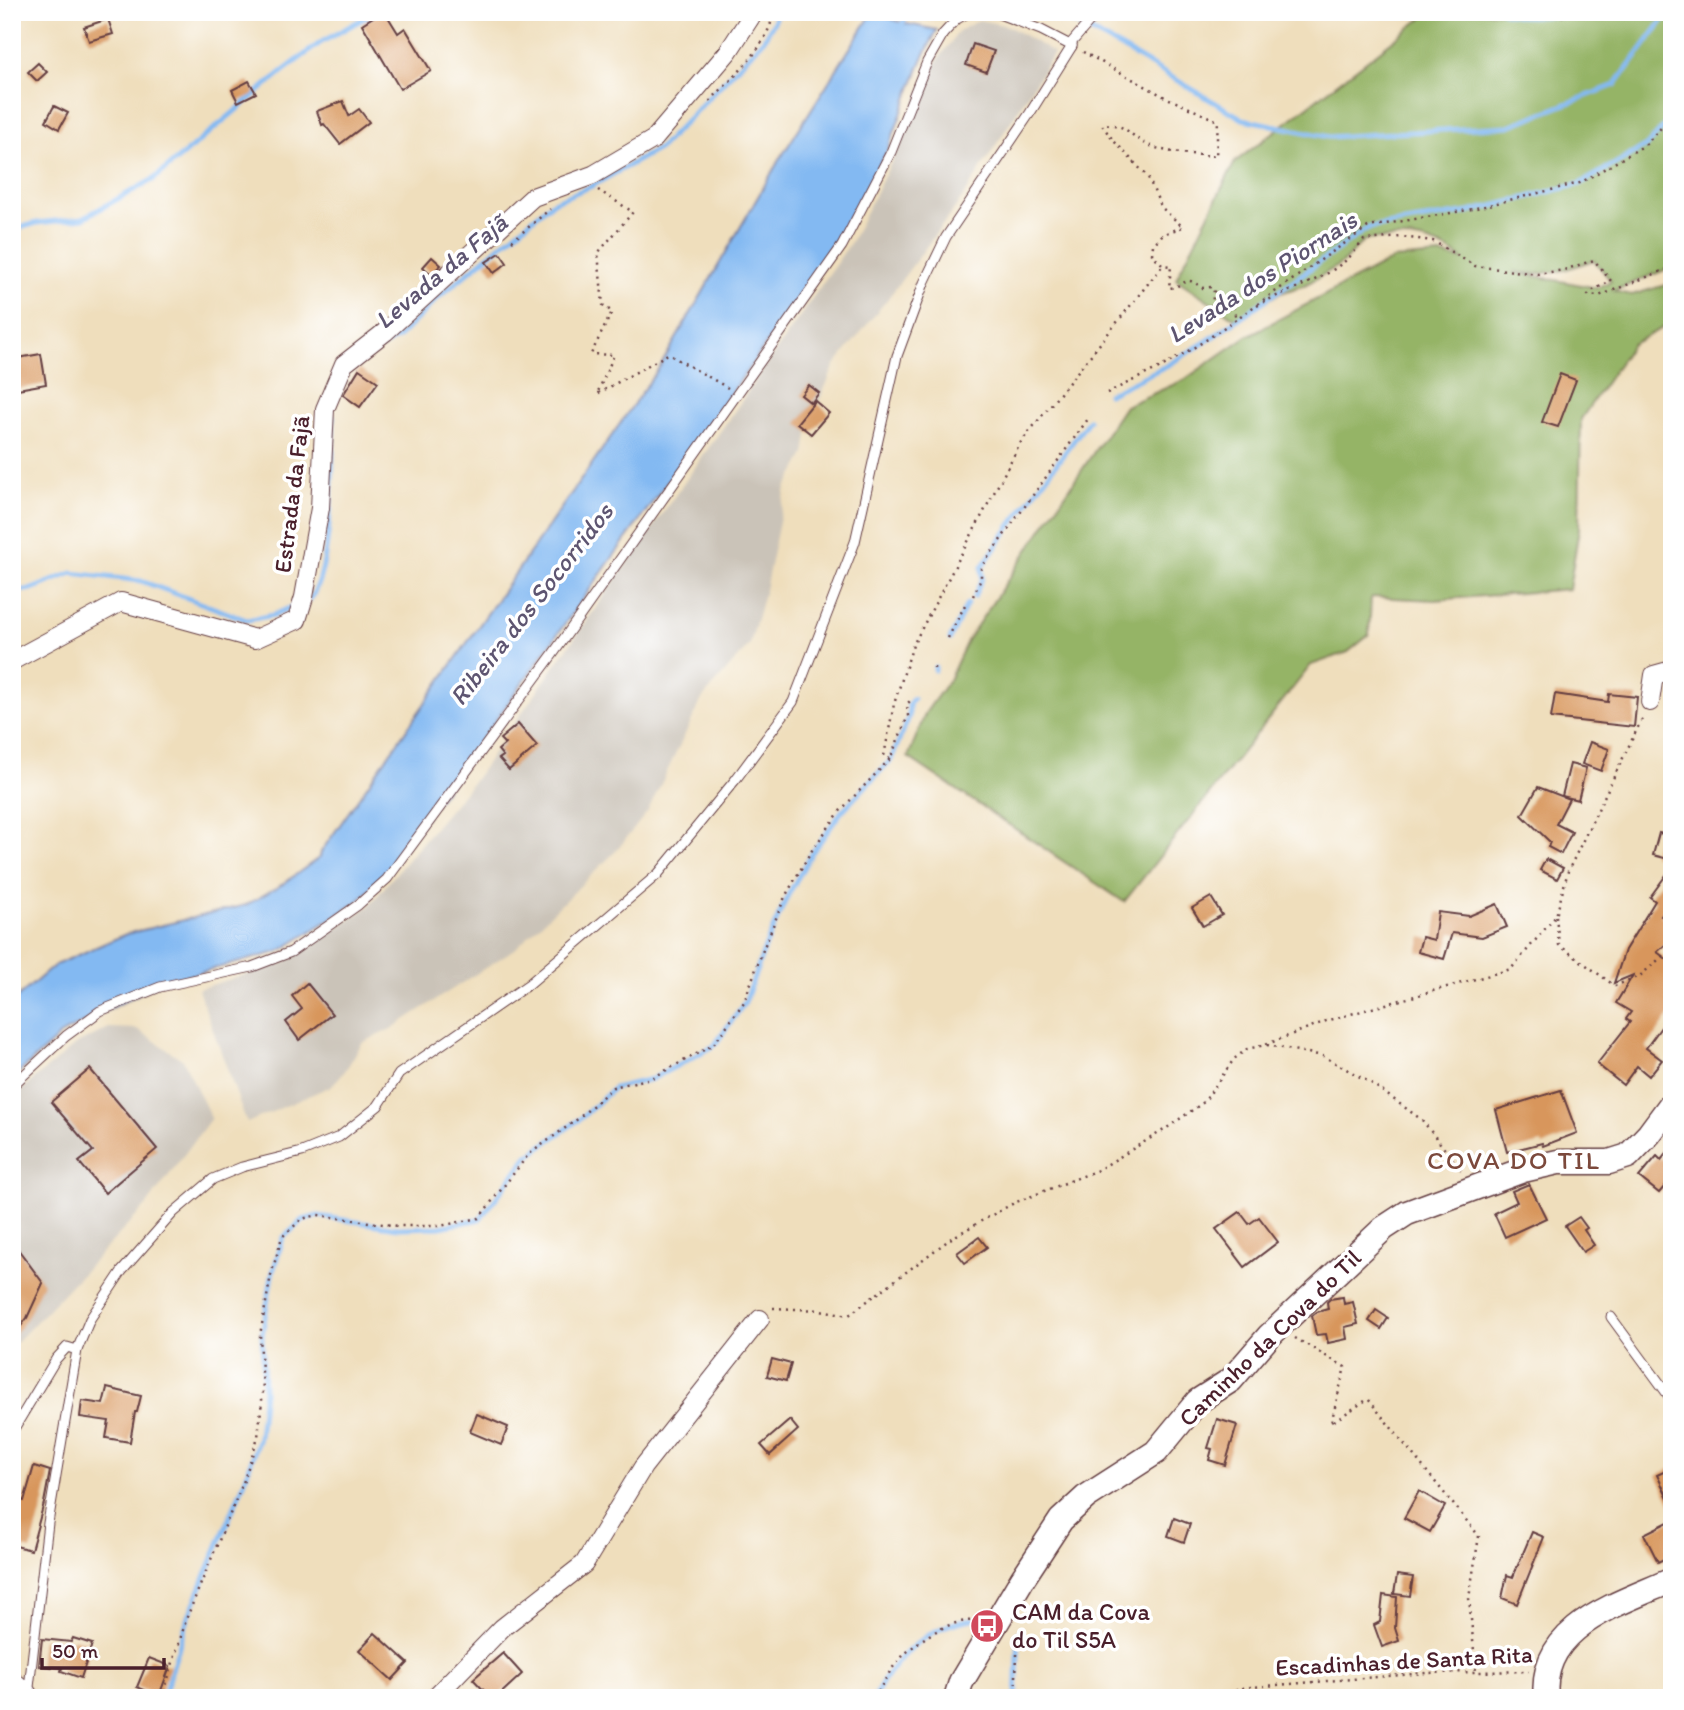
<svg xmlns="http://www.w3.org/2000/svg" width="1684" height="1710" font-family="Itim,sans-serif">
<rect width="100%" height="100%" fill="#fff"/>
<filter id="ink" filterUnits="userSpaceOnUse"><feTurbulence type="fractalNoise" baseFrequency=".0143" numOctaves="2"/><feDisplacementMap in="SourceGraphic" scale="14" xChannelSelector="R" yChannelSelector="G"/><feConvolveMatrix kernelMatrix="1 2 1 2 8 2 1 2 1" color-interpolation-filters="sRGB"/></filter>
<filter id="wash" filterUnits="userSpaceOnUse"><feTurbulence type="fractalNoise" baseFrequency=".00686" numOctaves="4" result="noise"/><feDisplacementMap in="SourceGraphic" scale="28" xChannelSelector="R" yChannelSelector="G"/><feGaussianBlur stdDeviation="1.57" result="paint"/><feColorMatrix in="noise" values="0 0 0 0 0 0 0 0 0 0 0 0 0 0 0 0 0 1.4 0 .05"/><feComposite in="paint" operator="in"/></filter>
<g filter="url(#wash)">
<rect width="100%" height="100%" fill="#efdebc"/>
<g fill="#cac3b8">
<polygon points="979,20 1008,26 1054,53 963,197 889,297 835,365 810,421 805,454 786,488 765,590 750,644 702,699 648,811 617,850 516,948 391,1029 362,1043 345,1071 331,1086 247,1123 198,989 284,963 368,907 476,778 734,412 851,242 896,153 925,78 959,31"/>
<polygon points="109,1028 137,1029 183,1060 211,1118 147,1205 12,1347 12,1098 75,1045"/>
</g>
<path fill="#95b466" stroke="#706a48" stroke-width="2" fill-rule="evenodd" d="M1430 12H1672V267L1613 291 1632 295 1672 283V323L1632 344 1581 419 1579 529 1569 589 1435 600 1371 597 1369 635 1348 652 1311 665 1124 902 908 757 926 712 949 680 968 639 1125 406 1184 380 1247 336 1393 259 1441 255 1464 260C1428 234 1406 237 1364 240L1341 264 1305 285 1278 294 1236 319 1176 279 1235 162ZM1594 260 1611 281 1597 288 1513 272 1537 274 1564 270Z"/>
<polygon fill="#83b9f2" stroke="#666c8e" stroke-width="2" points="873,12 903,23 937,30 922,60 887,151 839,243 382,878 356,903 278,952 160,983 63,1033 12,1079 12,1002 55,965 126,934 246,905 283,884 320,857 321,852 661,365 778,162"/>
<g fill="none" stroke-linecap="round" stroke-linejoin="round">
<g stroke="#83b9f2" stroke-width="5">
<polyline points="1038,12 1069,20 1120,47 1243,119 1329,137 1509,126 1615,85 1669,12"/>
<polyline points="1503,12 1520,16 1564,16 1570,12"/>
<polyline points="900,28 909,12"/>
<polyline points="12,230 37,223 83,218 154,179 282,72 320,43 375,12"/>
<polyline points="375,350 398,338 440,296 553,202 592,186 660,148 762,42 774,22 776,12"/>
<polyline points="1108,394 1168,365 1207,341 1368,228 1469,212 1580,184 1646,146 1672,118"/>
<polyline points="12,592 32,589 72,573 141,581 247,620 274,615 298,604"/>
<polyline points="974,597 982,579 982,567 1011,525 1089,420"/>
<path d="M310 599C333 571 333 456 333 417"/>
<polyline points="950,639 967,604"/>
<polyline points="935,670 935,667"/>
<polyline points="163,1698 188,1618 244,1483 259,1437 264,1391 262,1335 272,1275 283,1238 303,1220 318,1216 398,1228 440,1227 480,1219 528,1156 580,1119 614,1088 652,1079 714,1046 745,1002 765,947 787,897 811,854 842,811 891,760 909,717 909,704 913,699"/>
<path d="M874 1698C894 1658 927 1626 972 1619"/>
<polyline points="1016,1698 1019,1633"/>
</g>
</g>
<g id="blocks">
<g fill="#d8965c">
<polygon points="381,12 385,12 398,33 405,28 431,71 400,89 362,24"/>
<polygon points="108,19 113,34 89,41 84,27"/>
<polygon points="973,44 994,51 986,72 966,65"/>
<polygon points="38,63 47,72 37,81 28,72"/>
<polygon points="249,81 256,93 238,102 232,90"/>
<polygon points="343,101 349,116 359,109 369,122 340,144 324,124 322,125 317,111"/>
<polygon points="54,106 68,113 59,129 46,121"/>
<polygon points="500,253 507,263 494,273 486,262"/>
<polygon points="432,257 441,265 431,274 423,267"/>
<polygon points="41,354 46,384 12,390 12,359"/>
<polygon points="359,369 378,382 360,407 343,395"/>
<polygon points="1560,374 1576,380 1558,427 1542,422"/>
<polygon points="809,385 819,393 811,403 801,395"/>
<polygon points="815,401 829,413 811,434 797,423"/>
<polygon points="1555,694 1608,702 1609,694 1637,697 1634,727 1551,718"/>
<polygon points="518,724 537,746 509,770 499,759 503,756 498,750 505,744 500,739"/>
<polygon points="1590,742 1609,749 1601,771 1582,764"/>
<polygon points="1570,764 1586,768 1578,800 1562,796"/>
<polygon points="1538,787 1569,799 1556,824 1572,832 1561,854 1548,847 1550,842 1522,815"/>
<polygon points="1659,833 1672,836 1672,860 1653,855"/>
<polygon points="1546,859 1563,868 1557,879 1540,870"/>
<polygon points="1672,867 1672,901 1661,916 1672,923 1672,939 1657,952 1672,963 1672,1012 1646,1048 1662,1060 1649,1076 1637,1066 1623,1085 1597,1064 1630,1022 1626,1019 1631,1012 1616,1003 1633,975 1614,983 1625,950 1655,901 1650,897"/>
<polygon points="1211,897 1222,915 1203,926 1192,908"/>
<polygon points="1497,904 1507,927 1482,937 1452,933 1444,959 1418,952 1422,937 1434,940 1438,912 1469,916"/>
<polygon points="307,983 332,1014 299,1040 286,1022 302,1009 292,996"/>
<polygon points="90,1069 157,1149 105,1193 79,1162 93,1151 51,1102"/>
<polygon points="1561,1090 1577,1133 1543,1146 1542,1143 1507,1152 1496,1110"/>
<polygon points="1672,1147 1672,1178 1659,1193 1639,1177 1657,1156 1661,1160"/>
<polygon points="1529,1184 1546,1218 1505,1237 1494,1213 1517,1202 1512,1191"/>
<polygon points="1240,1212 1249,1224 1259,1217 1278,1242 1245,1267 1216,1229"/>
<polygon points="1579,1217 1587,1228 1584,1230 1594,1245 1583,1252 1565,1226"/>
<polygon points="979,1237 987,1247 965,1263 957,1253"/>
<polygon points="12,1241 43,1283 27,1318 12,1338"/>
<polygon points="1343,1297 1344,1304 1353,1302 1358,1324 1345,1327 1347,1339 1328,1343 1326,1334 1316,1335 1312,1316 1317,1312 1328,1309 1327,1302 1330,1299"/>
<polygon points="1376,1310 1388,1318 1381,1329 1369,1321"/>
<polygon points="772,1359 791,1364 786,1381 767,1376"/>
<polygon points="107,1388 141,1396 137,1412 135,1412 130,1442 106,1438 109,1421 80,1417 82,1401 103,1404"/>
<polygon points="477,1414 508,1427 501,1445 470,1432"/>
<polygon points="1217,1419 1237,1425 1225,1465 1209,1460 1212,1449 1208,1448"/>
<polygon points="790,1420 798,1430 770,1455 761,1445"/>
<polygon points="34,1466 50,1471 44,1503 31,1550 12,1545 12,1532 21,1500 24,1501"/>
<polygon points="1672,1468 1672,1506 1657,1475"/>
<polygon points="1419,1491 1445,1506 1430,1532 1404,1518"/>
<polygon points="1174,1518 1190,1524 1184,1542 1168,1536"/>
<polygon points="1672,1520 1672,1555 1658,1562 1644,1534"/>
<polygon points="1532,1532 1544,1537 1517,1604 1502,1598 1507,1575 1513,1577"/>
<polygon points="1397,1575 1413,1577 1410,1596 1394,1594"/>
<polygon points="1383,1595 1397,1597 1395,1628 1399,1641 1382,1647 1374,1625 1380,1622"/>
<polygon points="375,1633 408,1663 392,1680 359,1650"/>
<polygon points="73,1638 92,1644 81,1678 61,1671 62,1668 39,1666 42,1639 71,1642"/>
<polygon points="503,1653 522,1674 496,1698 491,1698 473,1679"/>
<polygon points="149,1658 170,1666 159,1696 137,1687"/>
</g>
</g>
</g>
<g filter="url(#ink)">
<use href="#blocks" fill-opacity="0" stroke="#633c41" stroke-width="2"/>
<g fill="none" stroke-linecap="round" stroke-linejoin="round">
<g stroke="#633c41" stroke-width="11">
<g id="lane">
<polyline points="994,12 1041,30 1072,46"/>
<polyline points="12,1086 66,1036 100,1011 160,987 252,967 291,952 358,905 387,879 553,654 842,246 891,152 927,62 943,34 957,19 969,12"/>
<polyline points="1611,1317 1672,1400"/>
<polyline points="12,1432 56,1359 67,1347 77,1350"/>
<polyline points="28,1696 48,1523 77,1350 90,1319 122,1271 173,1213 213,1179 242,1167 302,1152 339,1137 378,1106 399,1074 529,984 658,874 736,779 793,702 855,542 897,356 924,283 946,237 1030,113 1072,46 1072,42 1098,12"/>
</g>
</g>
<g stroke="#633c41" stroke-width="20">
<g id="street">
<polyline points="12,661 121,602 255,639 297,620 304,597 320,508 325,409 344,364 385,332 533,197 593,175 654,139 728,52 754,12"/>
<polyline points="1650,702 1654,675 1672,670"/>
<polyline points="434,1698 502,1628 584,1564 643,1467 760,1319"/>
</g>
</g>
<g stroke="#633c41" stroke-width="27">
<g id="secondary">
<polyline points="956,1698 961,1682 1023,1578 1061,1520 1086,1497 1156,1452 1198,1401 1231,1380 1269,1336 1384,1228 1407,1213 1523,1170 1558,1162 1609,1162 1628,1156 1649,1134 1672,1103"/>
<path d="M1546 1698C1538 1626 1620 1604 1672 1580"/>
</g>
</g>
<g stroke="#633c41" stroke-width="34">
<polyline id="highway" points="12,1689 22,1698"/>
</g>
<g stroke="#633c41" stroke-width="2.5" stroke-dasharray="2 5" stroke-linecap="butt">
<polyline points="1499,12 1520,17 1564,16 1569,12"/>
<path d="M1083 52 1165 97 1218 121 1216 156C1193 154 1167 154 1146 144 1128 135 1126 122 1102 125L1113 140 1148 177 1161 207 1183 227 1163 234 1153 245 1152 254 1163 265 1171 266 1169 288C1187 286 1184 273 1202 288L1212 287 1214 292 1211 308 1227 304 1233 305 1236 319"/>
<path d="M710 101C736 74 766 50 774 12"/>
<polyline points="598,190 633,212 598,253 603,305 612,312 591,354 614,355 597,394 668,354 728,388"/>
<polyline points="512,241 550,209"/>
<path d="M1257 306C1284 290 1316 284 1341 264 1350 258 1357 248 1364 240L1402 237 1433 241 1475 266 1537 274 1564 270 1594 260 1611 281 1593 290 1588 295 1599 296 1672 267"/>
<polyline points="1107,393 1167,364 1206,340 1368,227 1468,210 1580,183 1645,145 1672,116"/>
<polyline points="973,596 981,579 981,567 1088,419"/>
<polyline points="948,638 966,603"/>
<polyline points="934,669 934,667"/>
<polyline points="890,759 884,756 894,704 913,645 1021,442 1163,265"/>
<polyline points="1556,916 1559,945 1615,986 1641,975 1672,948"/>
<polyline points="1267,1045 1323,1056 1371,1083 1422,1120 1461,1170"/>
<polyline points="773,1308 820,1310 849,1315 950,1239 983,1220 1014,1203 1098,1170 1164,1130 1204,1102 1234,1059 1247,1049 1265,1045 1326,1021 1511,969 1556,916 1568,871 1643,717"/>
<polyline points="1295,1338 1345,1367 1331,1423 1368,1399 1479,1536 1469,1598 1476,1672"/>
<polyline points="162,1698 187,1617 243,1483 258,1437 263,1391 260,1335 271,1275 282,1237 302,1219 318,1215 398,1226 440,1226 479,1218 528,1155 579,1118 613,1087 652,1078 713,1045 744,1002 764,947 785,897 810,853 841,810 890,759 908,716 907,704 912,699"/>
<path d="M875 1698C882 1685 889 1671 899 1660 916 1641 950 1618 976 1621"/>
<polyline points="1015,1698 1018,1634 1015,1634"/>
<polyline points="1224,1698 1240,1688 1426,1673 1529,1671"/>
</g>
<use href="#lane" stroke="#fff" stroke-width="9"/>
<use href="#street" stroke="#fff" stroke-width="18"/>
<use href="#secondary" stroke="#fff" stroke-width="24"/>
<use href="#highway" stroke="#fff" stroke-width="32"/>
</g>
</g>
<defs>
<g id="bus-disc" transform="scale(1.75)"><circle r="9.5" fill="#d1495b" stroke="#fff"/><path d="M-5-6H5V4H4V6H2V4H-2V6H-4V4H-5ZM-3.5-4V0h7V-4ZM-3.5 1.2v1.5H-2V1.2ZM2 1.2v1.5H3.5V1.2Z" fill="#fff"/></g>
</defs>
<g fill-rule="evenodd">
<use href="#bus-disc" x="987" y="1626"/>
</g>
<g text-anchor="middle" stroke-width="7" stroke-linejoin="round" paint-order="stroke">
<g font-size="24" fill="#4a1f2b" stroke="#fff">
<text transform="translate(292 494) rotate(-83)" y="8">Estrada da Fajã</text>
<text transform="translate(1270 1338) rotate(-44)" y="8">Caminho da Cova do Til</text>
<text transform="translate(1404 1661) rotate(-3)" y="8">Escadinhas de Santa Rita</text>
</g>
<g font-size="24" fill="#4a1f2b" stroke="#fff" text-anchor="start">
<text x="1012" y="1620">CAM da Cova<tspan x="1012" dy="28">do Til S5A</tspan></text>
</g>
<g font-size="26" font-style="italic" fill="#5e5571" stroke="#fff">
<text transform="translate(441 271) rotate(-40)" y="9">Levada da Fajã</text>
<text transform="translate(1262 277) rotate(-33)" y="9">Levada dos Piornais</text>
<text transform="translate(531 604) rotate(-52)" y="9">Ribeira dos Socorridos</text>
</g>
<g font-size="26" letter-spacing="2" fill="#7c493c" stroke="#fff">
<text x="1514" y="1169">COVA DO TIL</text>
</g>
</g>
<rect width="1684" height="1710" fill="none" stroke="#fff" stroke-width="42"/>
<path d="M42 1658v10h122v-10" fill="none" stroke="#4a1f2b" stroke-width="3.5"/>
<text x="52" y="1658" font-size="21" fill="#4a1f2b" stroke="#ffffff" stroke-width="5" paint-order="stroke">50 m</text>
</svg>
